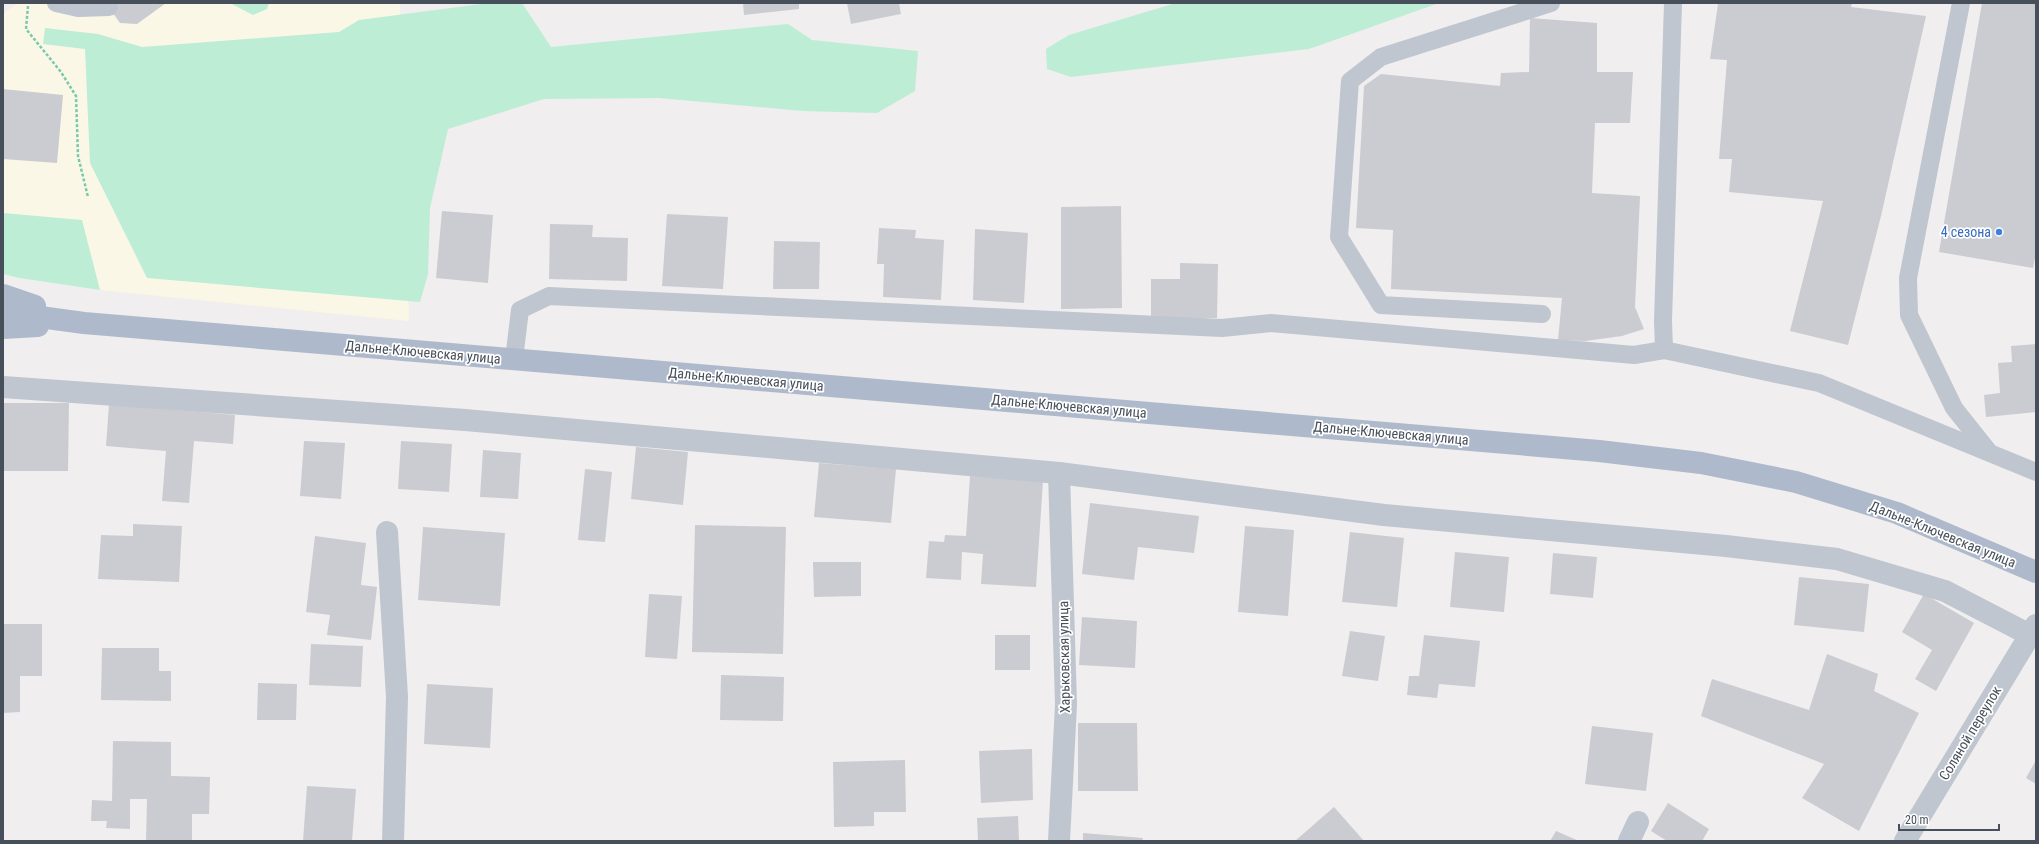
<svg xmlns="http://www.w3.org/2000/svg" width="2039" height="844" font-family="'Roboto Condensed',sans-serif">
<rect width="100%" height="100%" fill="#f0eeee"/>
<polygon fill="#fbf7e7" points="17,3 400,3 409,321 100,290 19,278 3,274 3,14"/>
<g fill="#bdedd5">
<polygon points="230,3 269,3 267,9 253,15"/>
<polygon points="489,3 522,3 551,47 788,24 812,40 918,51 915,91 877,113 803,111 659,98 544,99 448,129 430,208 428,274 420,302 147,278 90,163 85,49 43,44 45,28 98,34 142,47 339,32 359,20"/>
<polygon points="1176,3 1439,3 1309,49 1071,77 1047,69 1046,49 1069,35"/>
<polygon points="3,213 82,220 100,290 19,278 3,274"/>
</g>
<g fill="#cbccd2">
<polygon points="106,3 166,3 137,24 120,23"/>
<polygon points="743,3 799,3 799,9 744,15"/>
<polygon points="847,3 899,3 901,14 851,24"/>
<polygon points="1721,3 1852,3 1851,7 1926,16 1881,216 1848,345 1790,331 1823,201 1729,192 1732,159 1719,159 1727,60 1710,59 1718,4"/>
<polygon points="1982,3 2036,3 2036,253 2033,268 1939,252"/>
<polygon points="1530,18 1597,23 1597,72 1633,72 1630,123 1595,123 1592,193 1640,196 1635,307 1644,329 1622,336 1585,341 1558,340 1562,298 1391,289 1393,230 1356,228 1364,86 1381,74 1500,86 1501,73 1529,72"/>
<polygon points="3,89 63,95 57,163 3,159"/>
<polygon points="1121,206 1122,308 1061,309 1061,207"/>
<polygon points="442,211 493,215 488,283 436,278"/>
<polygon points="667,214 728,217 723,289 662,286"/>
<polygon points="550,224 593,225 592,237 628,238 627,281 549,279"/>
<polygon points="879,228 916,230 915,238 944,240 941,300 883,297 884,264 877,264"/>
<polygon points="975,229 1028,233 1024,303 973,300"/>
<polygon points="774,241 820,242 819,289 773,289"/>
<polygon points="1180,263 1218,264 1217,318 1151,318 1151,279 1180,279"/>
<polygon points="2036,344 2036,412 1986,417 1984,395 2000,393 1998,363 2012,362 2011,346"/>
<polygon points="3,403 69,403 68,471 3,471"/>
<polygon points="109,404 235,415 233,444 194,441 189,503 162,501 166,451 106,446"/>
<polygon points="304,441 345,443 341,499 300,496"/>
<polygon points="401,441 452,444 449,492 398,489"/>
<polygon points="636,447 688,452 683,505 631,499"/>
<polygon points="483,450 521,453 518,499 480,497"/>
<polygon points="819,463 896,469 891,523 814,517"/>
<polygon points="585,469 612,472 605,542 578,540"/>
<polygon points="970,476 1043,481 1036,587 981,584 983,554 962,552 961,580 926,578 929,541 944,542 945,535 966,536"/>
<polygon points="1090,503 1199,516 1194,553 1138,547 1134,580 1082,574"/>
<polygon points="133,524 182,526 179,582 98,579 101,535 133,536"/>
<polygon points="695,525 786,527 783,654 692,652"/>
<polygon points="1245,526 1294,530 1288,616 1238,612"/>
<polygon points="423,527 505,533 500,606 418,600"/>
<polygon points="1350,532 1404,538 1397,607 1342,602"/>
<polygon points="315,536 366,543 361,585 377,587 371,640 327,635 330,615 306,612"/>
<polygon points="1455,552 1509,557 1504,612 1450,607"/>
<polygon points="1553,553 1597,557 1593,598 1550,594"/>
<polygon points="813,562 861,562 861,596 814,597"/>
<polygon points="1799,577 1869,584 1864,632 1794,625"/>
<polygon points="649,594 682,596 677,659 645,657"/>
<polygon points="1924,594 1974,623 1936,691 1915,679 1932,650 1902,632"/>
<polygon points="1082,617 1137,621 1135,668 1079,665"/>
<polygon points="3,624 42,624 42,676 20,676 20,712 3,713"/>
<polygon points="1350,631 1385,636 1378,681 1342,676"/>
<rect x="995" y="635" width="35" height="35"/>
<polygon points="1424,635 1480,641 1475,687 1439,684 1437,698 1407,695 1409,676 1419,676"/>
<polygon points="311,644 363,646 361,687 309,685"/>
<polygon points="102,648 159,648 159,671 171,671 171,701 101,700"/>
<polygon points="1827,654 1878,674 1874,691 1919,713 1859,831 1802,798 1824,764 1701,716 1712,679 1809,710"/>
<polygon points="721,675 784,677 783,721 720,720"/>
<polygon points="258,683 297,684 296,720 257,720"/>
<polygon points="427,684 493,688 490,748 424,744"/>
<polygon points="1078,723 1137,723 1138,791 1078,791"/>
<polygon points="1592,726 1653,733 1646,791 1585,784"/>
<polygon points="113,741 171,742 171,776 210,777 209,814 192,814 192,841 146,841 147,799 130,799 130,829 106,828 107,821 91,821 92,800 112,801"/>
<polygon points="1032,749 1033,800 981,803 979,751"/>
<polygon points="905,760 906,812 874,812 874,826 834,827 833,762"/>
<polygon points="2036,760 2036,784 2026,778"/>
<polygon points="307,786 356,789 352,841 303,841"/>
<polygon points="1668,803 1709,829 1702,841 1667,841 1651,831"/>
<polygon points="1334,807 1364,841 1295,841"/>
<polygon points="1018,816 1019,841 978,841 977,818"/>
<polygon points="1556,831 1579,841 1550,841"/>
<polygon points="1083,833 1143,838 1142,841 1083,841"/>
</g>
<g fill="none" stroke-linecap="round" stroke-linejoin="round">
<polyline stroke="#76caaa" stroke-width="2.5" stroke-dasharray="3 2" stroke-linecap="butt" points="28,6 26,29 61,72 76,96 78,156 88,197"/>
<g stroke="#bfc6cf" stroke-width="18">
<polyline points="56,3 78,8 109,7"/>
<polyline points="1961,3 1908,278 1909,315 1954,408 1989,452"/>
<polyline points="1542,314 1381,305 1339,237 1350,81 1381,57 1551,3"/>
<polyline points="1664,350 1663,321 1673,3"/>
<polyline points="514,359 520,310 549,296 1222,328 1271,323 1634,355 1664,350 1819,383 2036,472"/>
</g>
<g stroke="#bfc6cf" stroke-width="22">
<polyline points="3,387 465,420 1059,473 1384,515 1726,546 1837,559 1945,591 2030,635"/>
<polyline points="387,532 397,697 393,841"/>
<polyline points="1059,841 1066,704 1059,473"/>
<polyline points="1629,841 1638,822"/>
<polyline points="1905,841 2036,625"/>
</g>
<g stroke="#aebacc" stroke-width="22">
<polyline points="3,295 35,306"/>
<polyline points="3,312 84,323 1599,451 1701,463 1796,482 1897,513 2036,572"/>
<polyline points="3,328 38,326"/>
</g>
</g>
<circle fill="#3f7fe0" stroke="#fff" stroke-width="1.5" cx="1999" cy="232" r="4"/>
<g text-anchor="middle" stroke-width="3.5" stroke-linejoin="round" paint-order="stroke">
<g font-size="14" fill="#366cbe" stroke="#fff" text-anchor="end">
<text x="1991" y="237">4 сезона</text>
</g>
<g font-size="14" fill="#474f5a" stroke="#fff">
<text transform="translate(423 352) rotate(5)" y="5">Дальне-Ключевская улица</text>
<text transform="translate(746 379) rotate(5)" y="5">Дальне-Ключевская улица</text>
<text transform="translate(1069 406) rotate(5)" y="5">Дальне-Ключевская улица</text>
<text transform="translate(1391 433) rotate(5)" y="5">Дальне-Ключевская улица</text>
<text transform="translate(1943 534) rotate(22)" y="5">Дальне-Ключевская улица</text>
<text transform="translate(1064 657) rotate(-91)" y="5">Харьковская улица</text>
<text transform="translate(1970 733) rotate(-59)" y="5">Соляной переулок</text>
</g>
</g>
<rect width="2039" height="844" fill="none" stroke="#474f5a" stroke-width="8"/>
<path d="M1899 824v6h100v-6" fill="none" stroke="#474f5a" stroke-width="2"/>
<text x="1905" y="824" font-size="12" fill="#474f5a" stroke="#ffffff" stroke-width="3" paint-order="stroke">20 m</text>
</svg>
